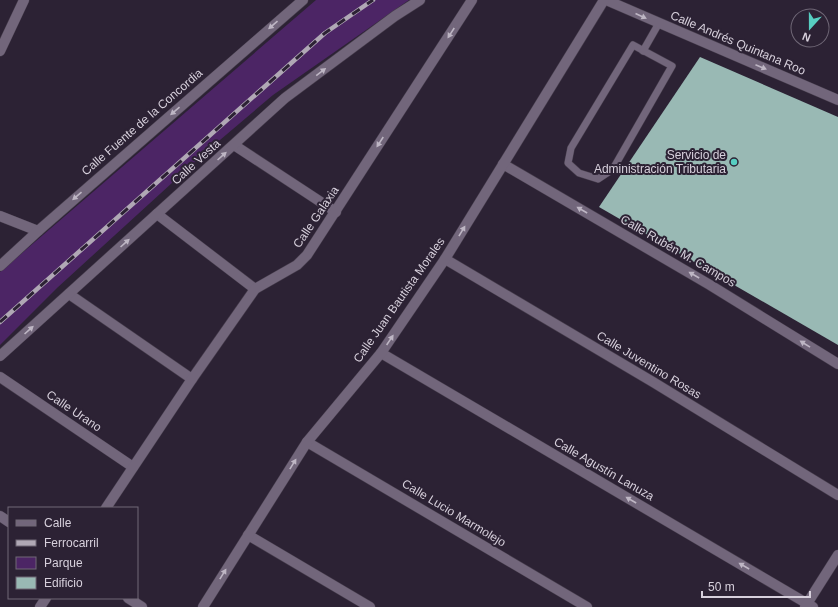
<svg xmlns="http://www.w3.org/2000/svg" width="838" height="607" font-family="Helvetica,sans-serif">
<rect width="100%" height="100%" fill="#2c2234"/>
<polygon fill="#4c2565" points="316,0 409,0 273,95 207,151 57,288 0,345 0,272"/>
<polygon fill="#99b9b4" points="700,57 838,117 838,345 599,207"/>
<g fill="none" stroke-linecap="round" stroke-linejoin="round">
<g stroke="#473e4d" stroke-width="8">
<g id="lane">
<polygon points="633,45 672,66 613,169 598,179 579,173 568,163 571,148"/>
<polyline points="643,51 659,23"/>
</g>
</g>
<g stroke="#473e4d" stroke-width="11">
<g id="street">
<polyline points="0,51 24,0"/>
<polyline points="234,145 336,212"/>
<polyline points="503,164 710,285 838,364"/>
<polyline points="157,214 255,289"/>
<polyline points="0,216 38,231"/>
<polyline points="445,259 653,382 838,495"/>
<polyline points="69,294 192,379"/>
<polyline points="381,353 813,607"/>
<polyline points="0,377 133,467"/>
<polyline points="307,442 587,607"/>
<polyline points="248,535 370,607"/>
</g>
</g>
<g stroke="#473e4d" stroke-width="11">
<g id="secondary">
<polyline points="606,0 838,100"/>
<polyline points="0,266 38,231 303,0"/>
<polyline points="0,356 285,98 395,16 420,0"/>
<polyline points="106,508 192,379 255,289 297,265 307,255 472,0"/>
<polyline points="0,516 9,522"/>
<polyline points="128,598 142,607"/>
<polyline points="40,607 46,598"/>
<polyline points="203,607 307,442 381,353 445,259 604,0"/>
<polyline points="805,607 838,555"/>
</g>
</g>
<use href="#lane" stroke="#72667b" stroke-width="7"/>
<use href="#street" stroke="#72667b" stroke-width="10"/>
<use href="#secondary" stroke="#72667b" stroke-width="10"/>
<g stroke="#b0a8b5" stroke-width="4.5">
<polyline id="rail" points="0,322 325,33 373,0"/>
</g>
<use href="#rail" stroke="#2c2234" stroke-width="3" stroke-dasharray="9" stroke-linecap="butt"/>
</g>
<defs><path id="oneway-solid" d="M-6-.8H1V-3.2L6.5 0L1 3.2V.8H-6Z"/></defs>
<g fill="#beb6c4">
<use href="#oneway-solid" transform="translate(641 16) rotate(24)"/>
<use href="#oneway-solid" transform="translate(273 25) rotate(139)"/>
<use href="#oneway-solid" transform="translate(451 33) rotate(123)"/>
<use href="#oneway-solid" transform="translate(761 67) rotate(23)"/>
<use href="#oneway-solid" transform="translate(321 72) rotate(-37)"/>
<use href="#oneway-solid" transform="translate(175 111) rotate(139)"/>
<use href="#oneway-solid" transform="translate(380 142) rotate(123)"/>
<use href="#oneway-solid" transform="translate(222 156) rotate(-42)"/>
<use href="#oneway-solid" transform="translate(77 196) rotate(139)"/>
<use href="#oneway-solid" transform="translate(582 210) rotate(-150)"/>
<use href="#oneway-solid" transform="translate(462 231) rotate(-59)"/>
<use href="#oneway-solid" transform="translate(125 243) rotate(-42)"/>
<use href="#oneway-solid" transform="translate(694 275) rotate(-150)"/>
<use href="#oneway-solid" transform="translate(29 330) rotate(-42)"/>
<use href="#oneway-solid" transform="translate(390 340) rotate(-56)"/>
<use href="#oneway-solid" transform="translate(805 344) rotate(-148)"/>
<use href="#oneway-solid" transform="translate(293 464) rotate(-58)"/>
<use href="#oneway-solid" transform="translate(631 500) rotate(-150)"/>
<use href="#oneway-solid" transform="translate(744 566) rotate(-150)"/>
<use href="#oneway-solid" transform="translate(223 574) rotate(-58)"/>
</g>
<circle fill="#57cec1" stroke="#2c2234" stroke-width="1.5" cx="734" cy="162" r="4"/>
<g text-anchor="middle" stroke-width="4" stroke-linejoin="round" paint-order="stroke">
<g font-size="12" fill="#d7d0dc" stroke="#2c2234">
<text transform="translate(738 43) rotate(23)" y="4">Calle Andrés Quintana Roo</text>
<text transform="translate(142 122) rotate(-41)" y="4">Calle Fuente de la Concordia</text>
<text transform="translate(196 162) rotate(-42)" y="4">Calle Vesta</text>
<text transform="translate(316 217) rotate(-56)" y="4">Calle Galaxia</text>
<text transform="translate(678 251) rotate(30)" y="4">Calle Rubén M. Campos</text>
<text transform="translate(399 300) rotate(-55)" y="4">Calle Juan Bautista Morales</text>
<text transform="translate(649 365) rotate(31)" y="4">Calle Juventino Rosas</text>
<text transform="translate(74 411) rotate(34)" y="4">Calle Urano</text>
<text transform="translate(604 469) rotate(30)" y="4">Calle Agustín Lanuza</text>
<text transform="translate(454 513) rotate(31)" y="4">Calle Lucio Marmolejo</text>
</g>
<g font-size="12" fill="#d7d0dc" stroke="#2c2234" text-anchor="end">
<text x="726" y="159">Servicio de<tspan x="726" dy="14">Administración Tributaria</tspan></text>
</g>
</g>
<rect x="8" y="507" width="130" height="92" fill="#2c2234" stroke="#706877"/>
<rect x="16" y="520" width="20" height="6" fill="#72667b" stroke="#706877"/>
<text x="44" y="527" font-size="12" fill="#d7d0dc">Calle</text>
<rect x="16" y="540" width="20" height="6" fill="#b0a8b5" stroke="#706877"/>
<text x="44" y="547" font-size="12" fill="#d7d0dc">Ferrocarril</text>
<rect x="16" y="557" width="20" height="12" fill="#4c2565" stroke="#706877"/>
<text x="44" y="567" font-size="12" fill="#d7d0dc">Parque</text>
<rect x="16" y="577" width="20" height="12" fill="#99b9b4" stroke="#706877"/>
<text x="44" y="587" font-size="12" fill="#d7d0dc">Edificio</text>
<g transform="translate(810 28) rotate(201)"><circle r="19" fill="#2c2234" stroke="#706877"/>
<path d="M0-3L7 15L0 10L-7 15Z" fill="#57cec1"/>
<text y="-6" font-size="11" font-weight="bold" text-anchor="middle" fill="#d7d0dc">N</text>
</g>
<path d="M702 591v6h108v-6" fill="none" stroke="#d7d0dc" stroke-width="2"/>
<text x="708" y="591" font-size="12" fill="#d7d0dc" stroke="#2c2234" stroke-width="3" paint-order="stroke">50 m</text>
</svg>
